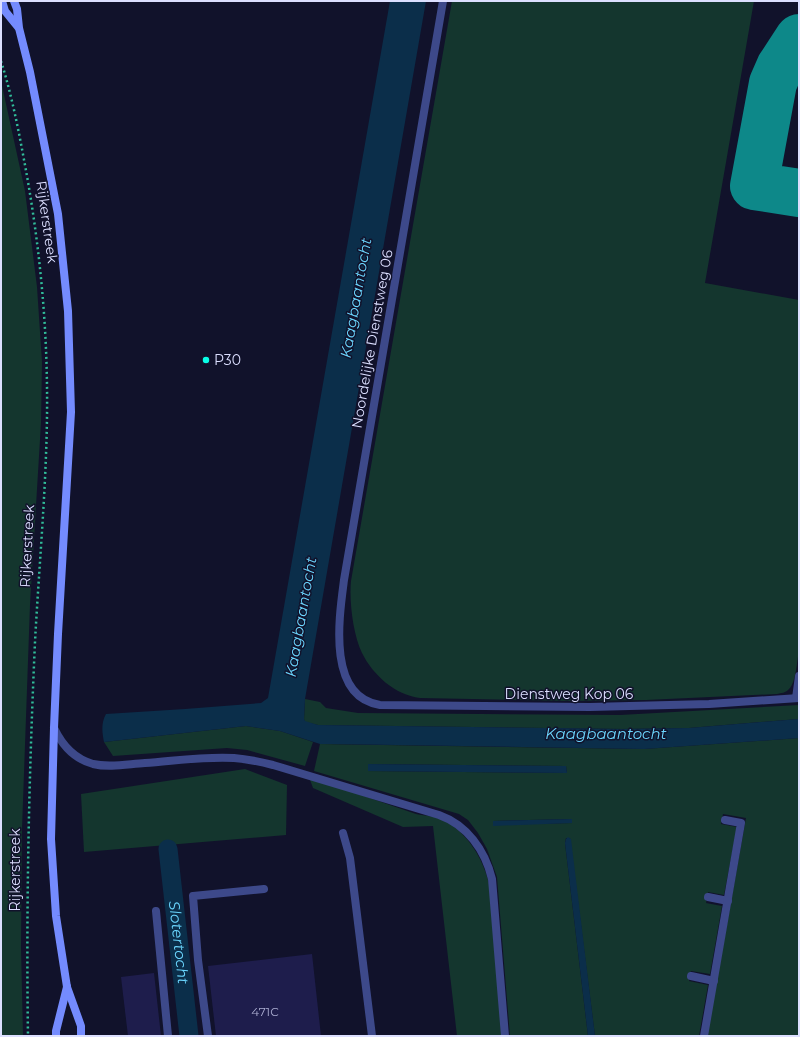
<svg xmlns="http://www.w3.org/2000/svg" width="800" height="1037" font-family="Montserrat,sans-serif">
<rect width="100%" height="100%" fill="#11122b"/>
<g fill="#14362e" fill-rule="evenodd">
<path d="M452 1H754L705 283 799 300V651C797 660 796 683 789 689 786 693 781 693 777 694L646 700 568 701 420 698C395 695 373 675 362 653 353 634 349 601 351 581Z"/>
<polygon points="1,81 25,191 37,287 42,362 41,423 30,605 22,829 21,947 23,1036 1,1036"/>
<polygon points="305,699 320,702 326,708 358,713 620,715 799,705 799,719 689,728 622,729 318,725 305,722 304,719"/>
<polygon points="246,726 280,731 313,742 305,766 247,750 227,748 113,756 104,742"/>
<path d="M799 738V1036H707L746 818 723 814 721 824 737 827 724 895 708 892V894L706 903 722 906 710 974 691 971 689 981 708 985 699 1036H595L570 838H566L565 843 588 1036H510L497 877 487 849 478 833 468 820 459 814 314 771 320 744 644 749ZM368 764 566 766 567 773 368 771ZM572 819V823L493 825V821Z"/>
<polygon points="245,769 287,785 286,835 84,852 81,794"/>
<path d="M309 777C345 789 380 802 416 814 425 816 438 816 446 821 469 836 482 857 489 883L502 1036H457L433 826 403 827 313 788Z"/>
</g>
<g fill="#0b2e4a">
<path d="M390 1H426L305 699 304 719 305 721 318 725 622 729 689 728 799 719V738L644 749 330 744H320L280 731 246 726 104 742C102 732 101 723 106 714L185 709 261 703 268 698Z"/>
<polygon points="368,764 566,766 567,773 368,771"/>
<polygon points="572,819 572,823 493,826 493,821"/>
<polygon points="568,837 571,839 595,1036 588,1036 565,843 566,839"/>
</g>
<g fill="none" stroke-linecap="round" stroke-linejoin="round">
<path stroke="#0b2e4a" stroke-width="19" id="s1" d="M168 849 189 1036"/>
<polyline stroke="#0d8889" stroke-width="48" points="799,38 780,67 773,83 754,186 799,193"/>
</g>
<g fill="#1e1d4c">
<polygon points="312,954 321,1036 216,1036 208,966"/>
<polygon points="154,973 161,1036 128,1036 121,977"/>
</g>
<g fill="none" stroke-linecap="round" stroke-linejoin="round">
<path stroke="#31bd9a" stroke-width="2.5" stroke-dasharray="2 3" stroke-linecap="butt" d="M1 61C13 99 20 138 27 176 41 256 48 336 47 416 46 492 39 567 35 642 29 774 26 905 28 1036"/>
<g stroke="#3d498a" stroke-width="8">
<path d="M443 1 344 580C339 618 327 697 380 705L590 707 709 704 799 698"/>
<polyline points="796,698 799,676"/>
<path d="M54 728C62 745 75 759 93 764 110 768 128 764 145 763 174 761 206 756 234 758 247 759 261 762 273 765L439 815C467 825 485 850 492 879L505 1036"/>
<polyline points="343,833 350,858 372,1036"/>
<polyline points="708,897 728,901"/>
<polyline points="156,911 168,1036"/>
<polyline points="691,976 714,981"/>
<polyline points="208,1036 198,960 193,896 264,889"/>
<polyline points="704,1036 741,823 725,820"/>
</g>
<g stroke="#748bfe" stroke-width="8">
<polyline points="2,1 5,11 18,27"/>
<polyline points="14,1 17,9 19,28 30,72 58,214 68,311 71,412 58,634 54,728 51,839 56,916 67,987 81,1026 81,1036"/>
<polyline points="56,1036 56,1031 67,987"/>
</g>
</g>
<circle fill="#09fee7" stroke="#11122b" stroke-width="1.5" cx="206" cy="360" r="4"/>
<g text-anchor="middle" stroke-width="3" stroke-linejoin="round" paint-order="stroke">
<g font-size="12" fill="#acaed2">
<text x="265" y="1016">471C</text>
</g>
<g font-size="14" fill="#dcdfff" stroke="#11122b">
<text transform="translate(47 222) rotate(82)" y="5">Rijkerstreek</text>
<text transform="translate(372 339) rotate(-80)" y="5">Noordelijke Dienstweg 06</text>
<text transform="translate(27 546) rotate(-87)" y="5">Rijkerstreek</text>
<text x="569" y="699">Dienstweg Kop 06</text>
<text transform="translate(15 870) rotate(-90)" y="5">Rijkerstreek</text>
</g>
<g font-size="14" fill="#dcdfff" stroke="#11122b" text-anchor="start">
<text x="214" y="365">P30</text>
</g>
<g font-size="15" font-style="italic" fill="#6bd6fe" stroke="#11122b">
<text transform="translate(356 298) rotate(-80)" y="5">Kaagbaantocht</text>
<text transform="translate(301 617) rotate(-80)" y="5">Kaagbaantocht</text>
<text x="606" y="739">Kaagbaantocht</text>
<text dy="5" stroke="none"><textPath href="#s1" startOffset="94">Slotertocht</textPath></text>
</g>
</g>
<rect width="800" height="1037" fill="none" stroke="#dcdfff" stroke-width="4"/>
</svg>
